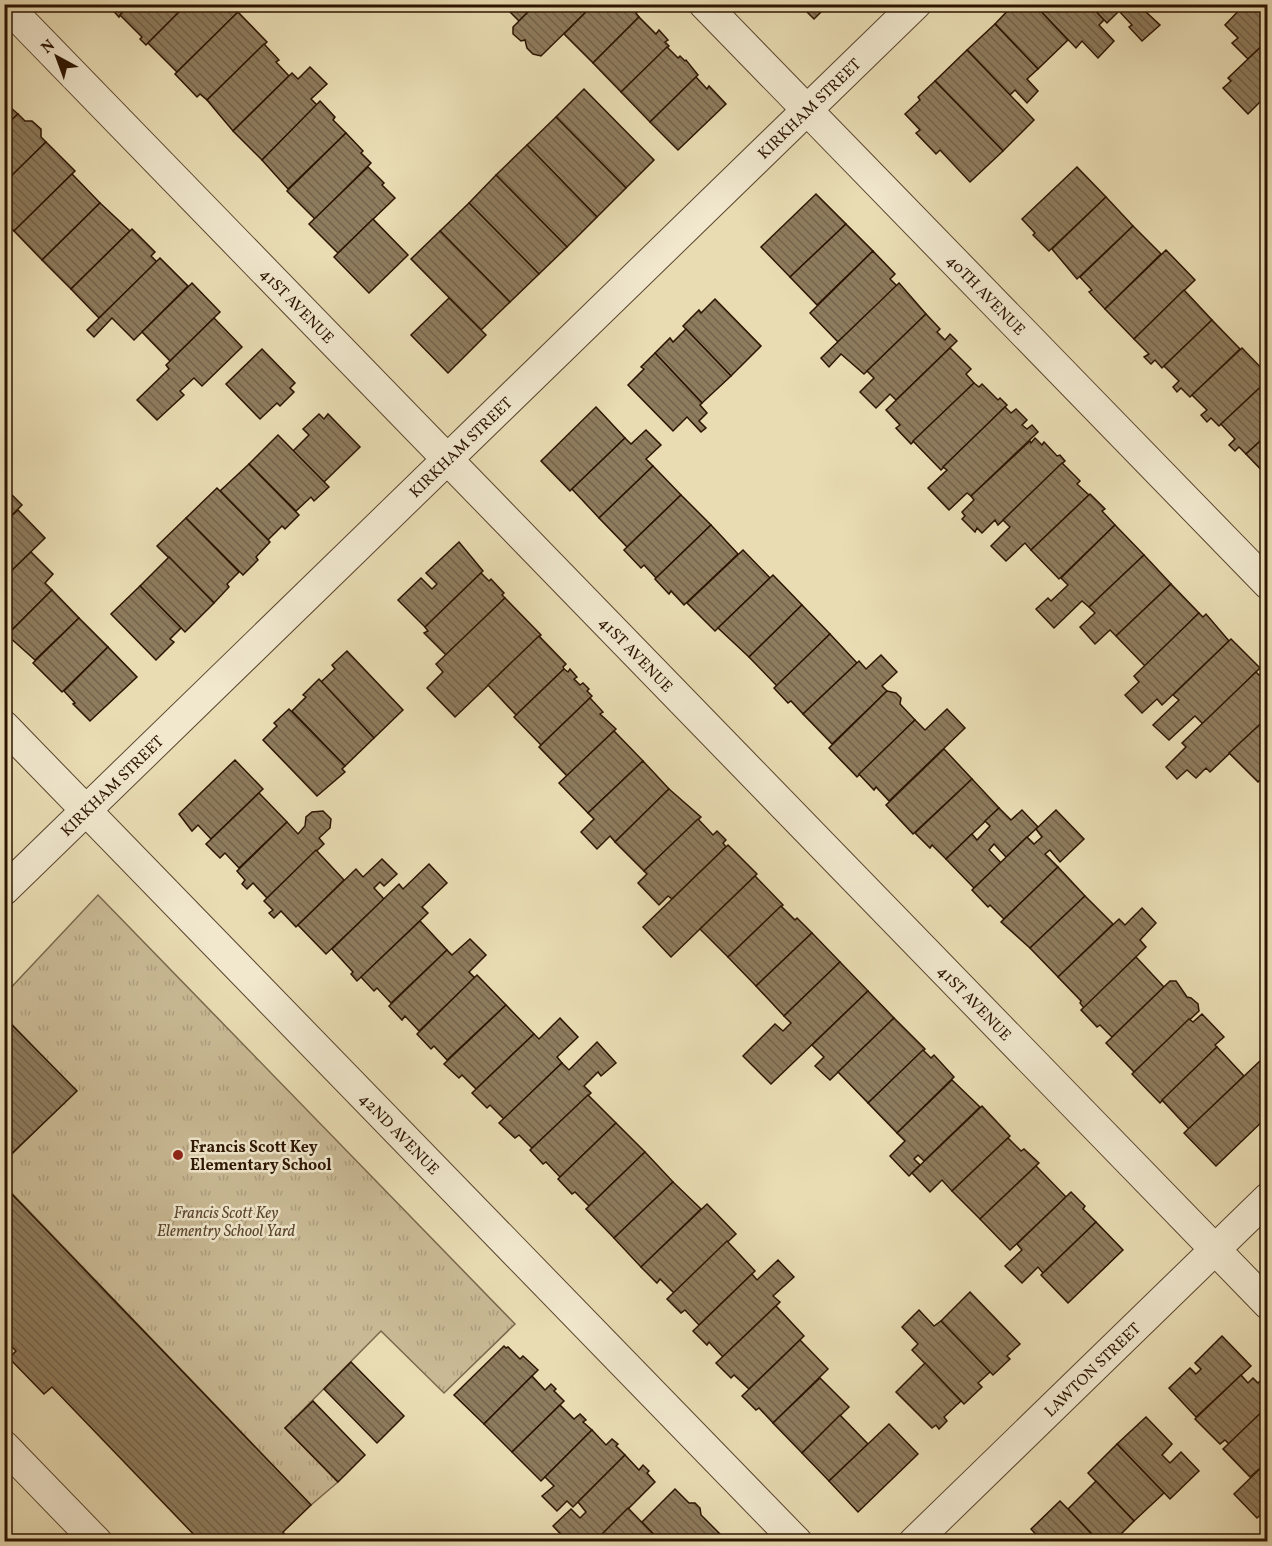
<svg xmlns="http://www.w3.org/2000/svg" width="1272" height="1546" font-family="Vollkorn,serif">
<defs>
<pattern id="park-tufts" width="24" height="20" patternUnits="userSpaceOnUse" patternTransform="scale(1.5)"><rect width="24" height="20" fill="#c9ba95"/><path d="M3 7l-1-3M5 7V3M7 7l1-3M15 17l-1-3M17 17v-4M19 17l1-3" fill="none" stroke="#ad9f7f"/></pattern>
<pattern id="building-back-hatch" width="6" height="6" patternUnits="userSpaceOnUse" patternTransform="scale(1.5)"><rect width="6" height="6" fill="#8e7c5e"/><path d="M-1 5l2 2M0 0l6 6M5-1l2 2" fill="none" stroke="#74644b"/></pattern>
</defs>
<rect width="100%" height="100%" fill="#e9dcb3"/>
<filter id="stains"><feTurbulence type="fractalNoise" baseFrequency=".00333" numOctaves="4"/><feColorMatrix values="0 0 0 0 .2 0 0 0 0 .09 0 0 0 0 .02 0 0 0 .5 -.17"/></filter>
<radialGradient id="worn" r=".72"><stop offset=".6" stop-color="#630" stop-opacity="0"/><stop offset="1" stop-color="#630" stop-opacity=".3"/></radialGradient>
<polygon fill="url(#park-tufts)" stroke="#7a674b" stroke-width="1.5" points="98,895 515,1324 444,1393 381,1331 285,1428 338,1482 311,1505 5,1186 5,1161 76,1091 5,1017 4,995"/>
<g fill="url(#building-back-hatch)" stroke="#2c1401" stroke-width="1.5">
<polygon points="107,4 130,4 119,17"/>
<polygon points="130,4 187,4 146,45 140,39 142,37 120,15"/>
<polygon points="187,4 231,4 238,12 177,72 148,43"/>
<polygon points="502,4 536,4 519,21"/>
<polygon points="536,4 594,4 541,56 533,54 527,48 525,40 521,41 513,34 513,27"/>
<polygon points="594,4 633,4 639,10 636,13 639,17 593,63 564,34"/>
<polygon points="799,4 829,4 814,19"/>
<polygon points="1014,4 1034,4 1068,40 1038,69 995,24"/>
<polygon points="1034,4 1089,4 1104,20 1099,25 1114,41 1098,58 1082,41 1076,48"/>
<polygon points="1089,4 1148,4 1150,7 1145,11 1160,25 1142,41 1129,27 1132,25 1119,11 1107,23"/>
<polygon points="1268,4 1268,40 1248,59 1232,43 1238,38 1225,25 1245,4"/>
<polygon points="238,12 267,42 207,100 200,94 197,97 175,74"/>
<polygon points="639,17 656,34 659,30 668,40 665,42 669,46 621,92 593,63"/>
<polygon points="995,24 1038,69 1027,79 1038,91 1027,103 1015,90 1010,95 967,50"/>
<polygon points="1268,40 1268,94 1248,114 1223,88 1231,81 1228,78"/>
<polygon points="264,44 279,60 276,62 289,76 233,131 207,100"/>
<polygon points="667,47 678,58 680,56 685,61 686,60 698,75 650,122 621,92"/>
<polygon points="967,50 1034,120 1003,151 935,81"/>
<polygon points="310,67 327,84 311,99 317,105 262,160 233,131 292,73 298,79"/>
<polygon points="696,77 707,89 709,86 726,104 678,150 650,122"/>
<polygon points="935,81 1003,151 970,182 940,150 936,154 916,133 920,130 905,114 920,100 918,97"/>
<polygon points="584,89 654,160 626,188 556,117"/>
<polygon points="4,93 11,99 11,108 18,114 4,127"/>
<polygon points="320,101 335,117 333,120 346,133 288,189 262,160"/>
<polygon points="18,114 25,121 32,121 41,129 41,137 46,142 4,183 4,127"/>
<polygon points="556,117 626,188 597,217 527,145"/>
<polygon points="346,133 363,151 361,153 371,163 315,219 287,191"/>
<polygon points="46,142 75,171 14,231 4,222 4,183"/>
<polygon points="527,145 597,217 567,247 496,175"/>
<polygon points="368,167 384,183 382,185 395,198 338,253 309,224"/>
<polygon points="1077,167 1106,197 1049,251 1033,235 1035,233 1022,219"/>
<polygon points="72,174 100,203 42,260 14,231"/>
<polygon points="496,175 567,247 539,274 469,203"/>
<polygon points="816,194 846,224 790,277 761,247"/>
<polygon points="1106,197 1133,226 1077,279 1052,249"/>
<polygon points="100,203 130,231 71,289 42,260"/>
<polygon points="469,203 539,274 510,302 440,231"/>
<polygon points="373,219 408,255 369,293 334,257"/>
<polygon points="846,224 873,251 817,305 790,277"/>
<polygon points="1133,226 1161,254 1105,309 1089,292 1092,290 1080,277"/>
<polygon points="132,229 155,252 151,256 157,262 99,318 71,289"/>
<polygon points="440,231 510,302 481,330 411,259"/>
<polygon points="1166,250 1195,280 1134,339 1105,309"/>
<polygon points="873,251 895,274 890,279 897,286 838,342 810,313"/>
<polygon points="160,258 188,286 134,340 112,318 94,337 87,330"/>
<polygon points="192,283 220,312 170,361 142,332"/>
<polygon points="899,283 926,314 864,374 841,354 829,367 821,358"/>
<polygon points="1184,290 1212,320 1162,368 1155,360 1151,364 1144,357 1149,354 1134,339"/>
<polygon points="449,298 486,335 448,373 411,335"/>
<polygon points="715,299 761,346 731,376 683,326 699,310 701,313"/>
<polygon points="926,314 940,329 937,332 945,340 950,334 957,341 896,400 890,394 876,408 860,392 874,378 867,371"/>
<polygon points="214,318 242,347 202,386 194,378 180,391 184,395 157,420 137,400 169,369 166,365"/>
<polygon points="1212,320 1240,349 1190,397 1181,388 1177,392 1173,387 1179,381 1164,366"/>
<polygon points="686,329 731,376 702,403 655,353 670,338 673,342"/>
<polygon points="950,348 971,369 966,374 974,383 911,444 896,428 900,425 886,410"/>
<polygon points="1242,348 1268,375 1268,380 1219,426 1211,418 1207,422 1201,415 1207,410 1192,395"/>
<polygon points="262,349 295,383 290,388 294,392 280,406 277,403 260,419 226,384"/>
<polygon points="655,353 702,403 700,405 707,413 699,421 706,428 701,432 687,417 673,431 628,385 644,369 641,367"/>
<polygon points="1268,380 1268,434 1246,454 1239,447 1235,451 1229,445 1235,439 1221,424"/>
<polygon points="974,383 979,387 982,384 998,400 1000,398 1007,405 941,470 913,441"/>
<polygon points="596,407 625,438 570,491 541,461"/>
<polygon points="1005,407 1011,413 1016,409 1027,420 1022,425 1027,429 1032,425 1038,432 971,496 967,493 949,510 928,488 947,470 943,467"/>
<polygon points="319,414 324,419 328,414 360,447 324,482 293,451 309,435 303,429"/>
<polygon points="646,430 661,445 646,459 653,466 599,518 572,489 625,438 631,444"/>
<polygon points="1268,434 1268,477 1246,454"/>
<polygon points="278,435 329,487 314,501 311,497 296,511 249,464"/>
<polygon points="1035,438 1042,445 1044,442 1057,456 1060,455 1065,461 998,525 995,520 982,533 977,528 975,532 962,519 965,516 962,512 974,500 971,496 1030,441 1031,443"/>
<polygon points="1062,463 1080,481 1077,484 1089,495 1031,550 1025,543 1006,561 991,546 1010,527 1003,520"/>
<polygon points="249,464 299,515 285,529 282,526 268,540 220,491"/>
<polygon points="653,466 681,495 627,547 599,518"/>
<polygon points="4,487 22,505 4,523"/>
<polygon points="217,488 270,542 256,557 258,560 243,575 186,518"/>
<polygon points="1090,494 1105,509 1102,511 1115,525 1059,579 1031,550"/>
<polygon points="681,495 711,525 656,578 644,565 641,568 624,550"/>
<polygon points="18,510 45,538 4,578 4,523"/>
<polygon points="186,518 239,572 227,584 229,587 214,603 157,546"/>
<polygon points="711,525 738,554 684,605 671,591 669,594 655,579"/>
<polygon points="1115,525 1144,555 1089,607 1082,601 1054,628 1036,609 1048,598 1051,601 1068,585 1061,578"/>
<polygon points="459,542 483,571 425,627 398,600 421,578 432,589 437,584 426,573"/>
<polygon points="743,550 770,578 715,631 687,603"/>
<polygon points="31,552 53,574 45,583 52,590 7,635 4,633 4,578"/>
<polygon points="1144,555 1171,584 1116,636 1110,630 1095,644 1080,627 1095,613 1089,607"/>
<polygon points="169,557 214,603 185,632 140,586"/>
<polygon points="481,573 489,581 491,579 504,593 502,595 505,598 446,655 424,633 428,631 425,627"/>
<polygon points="773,575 802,605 749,657 718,628"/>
<polygon points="1171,584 1199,613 1145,666 1116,636"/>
<polygon points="140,586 181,628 170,639 174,642 156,660 111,614"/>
<polygon points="52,590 79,618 35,660 7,635"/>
<polygon points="505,598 541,635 455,717 427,688 443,672 436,664"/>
<polygon points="802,605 830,634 777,686 749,657"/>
<polygon points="1199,613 1203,617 1206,614 1229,641 1162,705 1157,699 1142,713 1125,695 1139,682 1134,676"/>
<polygon points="79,618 108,647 62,692 33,663"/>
<polygon points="830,634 857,663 803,714 791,701 788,703 774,688"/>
<polygon points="539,636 566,664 563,667 564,669 516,715 488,685"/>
<polygon points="1231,639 1260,668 1203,724 1195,716 1169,740 1153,725 1179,700 1173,695"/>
<polygon points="108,647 137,677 90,721 73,704 75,703 64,691"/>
<polygon points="347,651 403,710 374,738 321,682 335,669 332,665"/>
<polygon points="881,655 897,672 882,686 887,691 832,744 803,714 859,661 866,669"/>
<polygon points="564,669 568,672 570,669 577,677 574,679 580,685 583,683 589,689 587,691 592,696 541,745 514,717"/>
<polygon points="1256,672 1259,675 1262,673 1268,678 1268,717 1210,772 1206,768 1196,778 1187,770 1177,779 1166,767 1186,747 1182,743"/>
<polygon points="319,679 374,738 345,766 292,711 306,697 303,695"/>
<polygon points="887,691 896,693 901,698 900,704 915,720 857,777 829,748"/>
<polygon points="590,698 603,712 600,714 616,729 567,776 539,747"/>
<polygon points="289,709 345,766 342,769 345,772 317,796 263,740 277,726 274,723"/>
<polygon points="947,709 965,728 889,801 876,787 874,790 859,774 915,720 925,730"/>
<polygon points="1268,717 1268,772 1258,782 1229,753"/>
<polygon points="614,731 643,761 588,813 559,783"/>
<polygon points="944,749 972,779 913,834 886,805"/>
<polygon points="235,760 263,789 211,839 198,825 192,831 179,814"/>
<polygon points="643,761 669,789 615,842 610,836 597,849 581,832 594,819 588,813"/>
<polygon points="972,779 999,808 946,859 932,845 930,848 915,833"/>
<polygon points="669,789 701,817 644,871 615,842"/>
<polygon points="259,793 287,822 239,868 225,853 220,858 206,844"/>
<polygon points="999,808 1011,820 1022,810 1038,827 1006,857 994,844 989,850 1001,863 974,888 946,859 972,834 977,840 990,826 985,821"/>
<polygon points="1056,810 1084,839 1060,862 1050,850 1045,854 1058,867 1004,919 990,905 988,907 972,890 1027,837 1034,844 1042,837 1036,829"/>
<polygon points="323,811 331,819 330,828 319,838 324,844 267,898 253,883 247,889 242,884 245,880 237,871 287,822 298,834 305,826 306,817 312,812"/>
<polygon points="698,819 713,835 717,831 726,840 723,843 726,847 672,899 668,896 659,905 638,883 647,874 644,871"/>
<polygon points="728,845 757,874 671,957 643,927"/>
<polygon points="316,850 344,880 296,927 281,911 274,918 269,913 273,910 264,901"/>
<polygon points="382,859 397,874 384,886 380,882 374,888 384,899 326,954 298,925 356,869 363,877"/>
<polygon points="429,864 447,883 422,907 428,913 357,981 351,974 353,972 332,949 399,884 403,889"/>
<polygon points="1058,867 1085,896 1030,948 1001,922"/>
<polygon points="755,876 783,905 728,957 700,929"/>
<polygon points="1085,896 1113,924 1058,977 1030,948"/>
<polygon points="781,906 795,920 797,918 812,933 756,986 728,957"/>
<polygon points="1142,908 1156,923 1140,940 1146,947 1084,1008 1080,1003 1081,1001 1058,977 1119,919 1125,925"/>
<polygon points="420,921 447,950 391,1003 377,988 374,991 361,977"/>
<polygon points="812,933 840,962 784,1016 756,986"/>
<polygon points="470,939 486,955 469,972 475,978 419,1031 405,1016 402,1020 389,1006 447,950 452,955"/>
<polygon points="1136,957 1164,987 1112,1037 1100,1025 1097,1027 1081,1010"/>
<polygon points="840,962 868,991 771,1084 743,1056 775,1024 783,1031 791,1023 784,1016"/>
<polygon points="477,975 506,1005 447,1060 434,1046 431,1049 417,1034"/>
<polygon points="1170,981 1176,981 1187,997 1191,998 1198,1004 1199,1011 1134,1072 1106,1043"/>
<polygon points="868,991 894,1018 830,1080 815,1066 824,1057 812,1045"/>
<polygon points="506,1005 534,1034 476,1089 462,1075 459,1078 444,1064"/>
<polygon points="1202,1014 1224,1037 1215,1045 1217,1047 1160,1103 1132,1074 1189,1019 1193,1022"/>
<polygon points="4,1017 77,1091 4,1161"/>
<polygon points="560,1018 578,1037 557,1057 562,1063 504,1119 490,1105 487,1108 472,1093 534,1034 539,1039"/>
<polygon points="894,1018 925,1049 868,1103 838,1072"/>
<polygon points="597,1042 616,1063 601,1076 598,1072 584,1086 591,1093 532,1148 519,1135 515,1138 499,1123 562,1063 569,1070"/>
<polygon points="1217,1047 1244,1076 1189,1129 1162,1100"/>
<polygon points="923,1050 931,1058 934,1055 954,1077 897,1133 868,1103"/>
<polygon points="1261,1060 1268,1066 1268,1116 1216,1166 1184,1133"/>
<polygon points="952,1080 980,1107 924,1161 918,1155 914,1159 920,1165 909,1176 890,1156 905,1141 897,1133"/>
<polygon points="588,1095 616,1123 560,1177 546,1162 543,1164 530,1150"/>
<polygon points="982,1106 1010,1136 952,1191 942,1180 930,1192 912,1173"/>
<polygon points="616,1123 645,1152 589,1206 575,1192 572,1194 558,1179"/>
<polygon points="1008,1138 1021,1151 1024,1149 1039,1163 980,1219 952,1191"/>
<polygon points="645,1152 673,1182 614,1238 586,1209"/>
<polygon points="1036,1166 1066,1197 1010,1250 980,1219"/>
<polygon points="673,1182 701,1209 641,1267 614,1238"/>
<polygon points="4,1186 311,1505 283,1532 286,1536 280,1542 201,1542 52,1387 44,1394 9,1358 16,1351 4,1339"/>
<polygon points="1071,1192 1085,1206 1083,1209 1096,1222 1043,1273 1038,1267 1022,1283 1005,1266 1022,1250 1017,1244"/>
<polygon points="707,1204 736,1234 674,1293 660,1279 657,1283 641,1267"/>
<polygon points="1096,1222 1123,1250 1068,1303 1041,1275"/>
<polygon points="727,1241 755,1271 699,1325 685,1310 681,1313 667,1299"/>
<polygon points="778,1260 794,1277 773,1296 780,1302 723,1357 709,1342 707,1345 693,1331 752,1274 757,1280"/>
<polygon points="970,1292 1020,1344 1007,1356 1010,1359 993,1375 941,1321"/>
<polygon points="776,1306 804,1336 749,1389 734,1375 731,1378 716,1363"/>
<polygon points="919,1310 934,1326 941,1321 990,1372 978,1383 982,1387 964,1404 912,1350 918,1344 902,1327"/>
<polygon points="1222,1336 1251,1366 1196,1417 1169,1388 1190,1368 1196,1374 1201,1369 1195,1363"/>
<polygon points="800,1340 828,1369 773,1423 759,1408 756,1410 742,1396"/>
<polygon points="504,1346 506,1348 508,1347 520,1359 523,1356 538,1370 484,1424 454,1395"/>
<polygon points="351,1362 404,1416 377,1443 324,1389"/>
<polygon points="925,1363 961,1401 944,1417 947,1421 939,1429 936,1425 932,1428 896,1392"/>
<polygon points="1241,1375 1248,1383 1253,1378 1258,1383 1261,1380 1268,1387 1268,1406 1229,1444 1225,1440 1220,1444 1195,1419"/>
<polygon points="532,1376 545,1390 551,1384 556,1389 554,1391 564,1401 512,1452 484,1424"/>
<polygon points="820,1378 849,1407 802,1453 773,1423"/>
<polygon points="313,1401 365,1455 338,1482 285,1428"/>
<polygon points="560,1405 574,1419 580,1414 586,1420 583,1422 592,1430 541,1481 512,1452"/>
<polygon points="1268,1406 1268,1461 1250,1477 1223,1449"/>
<polygon points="840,1415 868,1444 829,1481 802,1453"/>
<polygon points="1146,1417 1172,1444 1162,1455 1170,1463 1181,1452 1199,1471 1170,1499 1117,1444"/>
<polygon points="889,1424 918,1454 858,1512 829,1481"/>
<polygon points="592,1430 606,1445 612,1439 618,1444 616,1446 625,1455 573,1507 567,1501 557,1511 542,1496 554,1486 545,1477"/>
<polygon points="1117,1444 1164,1493 1134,1521 1088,1473"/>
<polygon points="625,1455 639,1470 643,1465 649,1471 647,1473 655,1482 595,1542 568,1542 553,1526 571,1509 580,1518 586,1512 578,1502"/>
<polygon points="1268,1461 1268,1508 1257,1518 1234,1494"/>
<polygon points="1096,1481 1134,1521 1113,1542 1099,1542 1068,1509"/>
<polygon points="675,1489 689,1503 695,1503 700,1508 701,1515 726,1540 730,1540 732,1542 661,1542 642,1522"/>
<polygon points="1060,1501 1068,1509 1099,1542 1043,1542 1031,1529"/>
<polygon points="628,1508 661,1542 595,1542 595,1541"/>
</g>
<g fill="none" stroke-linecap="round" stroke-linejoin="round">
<g stroke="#5b462e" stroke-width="32">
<g id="minor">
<path id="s1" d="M5 4 1268 1304"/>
<path id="s2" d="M704 4 1268 584"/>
<path id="s3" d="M4 726 797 1542"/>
<path id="s4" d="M4 890 916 4"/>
<polyline points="4,1446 97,1542"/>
<path id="s5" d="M914 1542 1268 1198"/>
</g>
</g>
<use href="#minor" stroke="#f1e8ce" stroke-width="30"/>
</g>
<circle fill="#8f2418" stroke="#f1e8ce" stroke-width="2" cx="178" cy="1155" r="6"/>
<g text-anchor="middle" stroke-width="5" stroke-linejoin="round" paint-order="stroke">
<g font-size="16" fill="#2c1401" stroke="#f1e8ce">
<text dy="6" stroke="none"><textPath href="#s4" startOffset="1122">KIRKHAM STREET</textPath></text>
<text dy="6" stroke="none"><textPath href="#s2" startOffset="405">40TH AVENUE</textPath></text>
<text dy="6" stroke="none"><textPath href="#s1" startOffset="420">41ST AVENUE</textPath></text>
<text dy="6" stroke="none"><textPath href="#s4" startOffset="636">KIRKHAM STREET</textPath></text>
<text dy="6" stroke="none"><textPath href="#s1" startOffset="906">41ST AVENUE</textPath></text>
<text dy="6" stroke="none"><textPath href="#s4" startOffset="150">KIRKHAM STREET</textPath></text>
<text dy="6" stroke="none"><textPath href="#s1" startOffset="1392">41ST AVENUE</textPath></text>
<text dy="6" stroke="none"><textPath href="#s3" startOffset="568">42ND AVENUE</textPath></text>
<text dy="6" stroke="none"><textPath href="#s5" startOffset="248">LAWTON STREET</textPath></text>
</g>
<g font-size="16" font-weight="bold" fill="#2c1401" stroke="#f1e8ce" text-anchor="start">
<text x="190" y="1152">Francis Scott Key<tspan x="190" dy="18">Elementary School</tspan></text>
</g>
<g font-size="16" font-style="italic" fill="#5b462d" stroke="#f1e8ce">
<text x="226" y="1218">Francis Scott Key<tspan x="226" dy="18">Elementry School Yard</tspan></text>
</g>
</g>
<rect width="1272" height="1546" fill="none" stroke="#e9dcb3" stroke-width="24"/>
<rect x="6" y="6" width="1260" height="1534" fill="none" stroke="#2c1401" stroke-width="3"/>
<rect x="12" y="12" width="1248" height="1522" fill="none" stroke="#2c1401" stroke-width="1.5"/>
<g transform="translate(57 57) rotate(319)" stroke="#f1e8ce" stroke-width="4.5" paint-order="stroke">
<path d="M0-4.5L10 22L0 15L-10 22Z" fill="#2c1401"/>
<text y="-9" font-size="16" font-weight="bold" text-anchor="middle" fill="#2c1401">N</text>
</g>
<rect width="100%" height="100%" filter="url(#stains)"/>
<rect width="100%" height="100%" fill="url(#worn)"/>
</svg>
